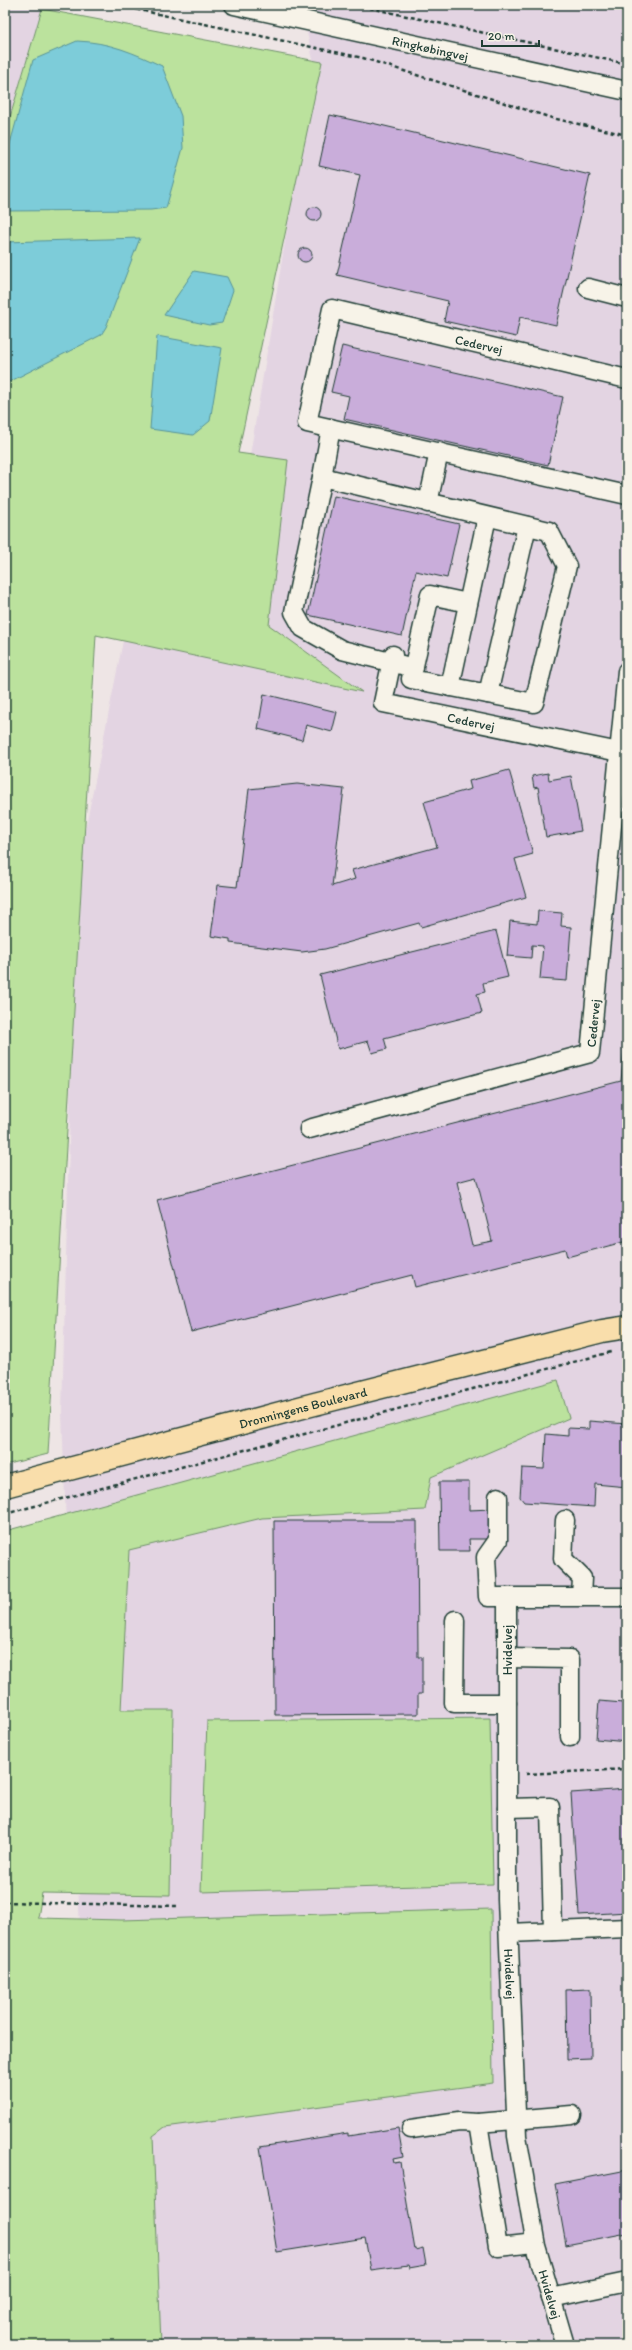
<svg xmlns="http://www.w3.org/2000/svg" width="632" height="2350" font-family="Itim,sans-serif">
<rect width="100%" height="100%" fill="#eee5e5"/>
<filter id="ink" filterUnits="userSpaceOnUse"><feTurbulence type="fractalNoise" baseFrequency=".025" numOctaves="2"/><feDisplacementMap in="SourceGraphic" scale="8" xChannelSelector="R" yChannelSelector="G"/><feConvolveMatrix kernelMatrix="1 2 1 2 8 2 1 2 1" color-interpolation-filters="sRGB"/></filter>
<g filter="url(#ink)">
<g fill="#e3d4e2">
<polygon points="5,5 25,5 42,9 5,134"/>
<polygon points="301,5 627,5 627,2345 100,2345 92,2282 62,1412 76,876 158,466 246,480 314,64"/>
</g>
<g fill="#bbe29d" stroke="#6d9068">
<polygon points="42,9 322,62 238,453 288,460 269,625 362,692 96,635 48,1454 5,1465 5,134"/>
<polygon points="558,1380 569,1418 431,1477 425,1510 262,1518 129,1550 121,1710 173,1710 170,1895 42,1893 38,1918 122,1920 491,1909 493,2083 165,2127 153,2136 161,2345 5,2345 5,1531"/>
<polygon points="490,1718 493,1884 201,1892 207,1721"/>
</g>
<g fill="#7dccd9" stroke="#579397">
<path d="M77 41C109 42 134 53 162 66L181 116 183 148 166 208 151 210 5 211V162L33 60Z"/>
<polygon points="140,238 106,327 101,335 5,384 5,242"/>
<polygon points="194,271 227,277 233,290 222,323 209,325 164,315"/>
<polygon points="157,336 222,348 210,421 193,435 150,429"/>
</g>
<g fill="#c9adda" stroke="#1f3d34" fill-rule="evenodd">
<polygon points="330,115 371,124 372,123 590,175 556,325 520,317 516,337 444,321 448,301 337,275 360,175 319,166"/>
<circle cx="314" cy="214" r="7"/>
<circle cx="305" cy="255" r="7"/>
<polygon points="342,346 563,397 548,465 344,419 349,396 331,392"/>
<polygon points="334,496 459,524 447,578 416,571 402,636 308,615"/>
<polygon points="264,694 337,712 332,732 306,725 302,740 258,729"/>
<polygon points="509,770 533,854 515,859 526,897 421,927 419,923 325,949 302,952 230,943 230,939 211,936 218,885 237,887 249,789 297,784 344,789 332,886 355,879 352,870 437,847 424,802 471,789 469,781"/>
<polygon points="548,773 549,780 571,776 581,831 546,837 538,787 534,788 532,776"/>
<polygon points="538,911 562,913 561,926 571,927 567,981 540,979 543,946 532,945 531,958 507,956 510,921 537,924"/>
<polygon points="496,931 508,977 483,983 485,992 477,994 482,1013 384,1038 387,1049 372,1053 368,1041 338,1049 320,975"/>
<path d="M627 1016V1241L567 1257 565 1249 415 1287 412 1275 191 1332 157 1200 621 1081ZM476 1177 492 1241 472 1245 457 1182Z"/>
<polygon points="589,1421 627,1424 627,1487 595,1484 594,1507 524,1502 520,1497 522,1468 544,1469 546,1434 568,1436 568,1428 589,1429"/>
<polygon points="439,1482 469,1482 469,1510 492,1509 492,1539 469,1539 470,1551 440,1551"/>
<polygon points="274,1521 417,1521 418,1657 422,1657 422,1694 418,1694 418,1714 275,1715"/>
<polygon points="627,1660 627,1742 596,1739 599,1701 623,1703"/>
<polygon points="627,1789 627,1912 579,1915 571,1793"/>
<polygon points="590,1989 591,2058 567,2059 566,1990"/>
<polygon points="398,2128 403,2157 393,2159 394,2163 400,2162 415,2250 423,2248 426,2265 409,2268 408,2265 371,2270 365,2238 277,2252 260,2147 348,2133 348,2136"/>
<polygon points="627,2170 627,2233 566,2245 555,2184"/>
</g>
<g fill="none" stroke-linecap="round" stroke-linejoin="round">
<g stroke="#1f3d34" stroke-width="21">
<g id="minor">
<path id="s1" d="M234 5 627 91"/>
<polyline points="588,288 627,298"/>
<polyline points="627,379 332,309 307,423 627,495"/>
<polyline points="322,477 331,428"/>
<polyline points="428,503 439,452"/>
<path id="s2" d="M393 655 383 703 619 752"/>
<polyline points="414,668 342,650 303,628 294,612 322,477 549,531 567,566 534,703 411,679 430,595 468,603"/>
<polyline points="450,687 487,517"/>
<polyline points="488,694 527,526"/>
<path id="s3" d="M309 1129 590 1053 627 671"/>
<polyline points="498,1497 498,1540 486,1557 488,1597 627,1597"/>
<polyline points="565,1520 563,1559 582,1578 581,1597"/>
<path id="s4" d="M507 1597V1899L517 2136 536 2246 565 2345"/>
<polyline points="455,1620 454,1703 507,1703"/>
<polyline points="507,1658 570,1659 570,1737"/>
<polyline points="507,1808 550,1807 553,1931"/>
<polyline points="509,1933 627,1928"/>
<polyline points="411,2129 459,2122 478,2123"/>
<polyline points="535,2243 498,2247 478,2123 572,2115"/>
<polyline points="551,2298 627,2282"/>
</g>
</g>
<g stroke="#1f3d34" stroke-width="25">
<g id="major">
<path id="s5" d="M5 1486 303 1407 602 1331 627 1327"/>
</g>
</g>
<g stroke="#1f3d34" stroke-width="2.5" stroke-dasharray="4 3" stroke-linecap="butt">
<polyline points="116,5 363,58 552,118 627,135"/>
<polyline points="356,5 627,64"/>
<polyline points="5,1514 611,1352"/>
<polyline points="526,1774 627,1769"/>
<polyline points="5,1902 178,1906"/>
</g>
<use href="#minor" stroke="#f7f3e8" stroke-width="18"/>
<use href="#major" stroke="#f9deab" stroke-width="22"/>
</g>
</g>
<g text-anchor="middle" stroke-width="4" stroke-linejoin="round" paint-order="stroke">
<g font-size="13" fill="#1f3d34" stroke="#f7f3e8">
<text dy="5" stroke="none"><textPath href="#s1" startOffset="201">Ringkøbingvej</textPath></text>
<text transform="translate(479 344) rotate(13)" y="5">Cedervej</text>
<text dy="5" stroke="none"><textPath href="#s2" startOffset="139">Cedervej</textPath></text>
<text dy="5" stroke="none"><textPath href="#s3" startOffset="321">Cedervej</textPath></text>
<text dy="5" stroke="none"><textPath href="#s5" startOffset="308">Dronningens Boulevard</textPath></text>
<text transform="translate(507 1650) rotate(-90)" y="5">Hvidelvej</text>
<text dy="5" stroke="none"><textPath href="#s4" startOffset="377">Hvidelvej</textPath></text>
<text dy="5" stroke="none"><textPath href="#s4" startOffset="701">Hvidelvej</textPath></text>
</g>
</g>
<rect width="632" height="2350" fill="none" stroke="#f7f3e8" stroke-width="20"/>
<rect x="10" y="10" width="612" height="2330" fill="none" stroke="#1f3d34" stroke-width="1.5" filter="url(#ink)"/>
<path d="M482 40v6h57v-6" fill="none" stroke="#1f3d34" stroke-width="2"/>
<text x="488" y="40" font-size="12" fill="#1f3d34" stroke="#f7f3e8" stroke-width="3" paint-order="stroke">20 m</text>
</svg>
